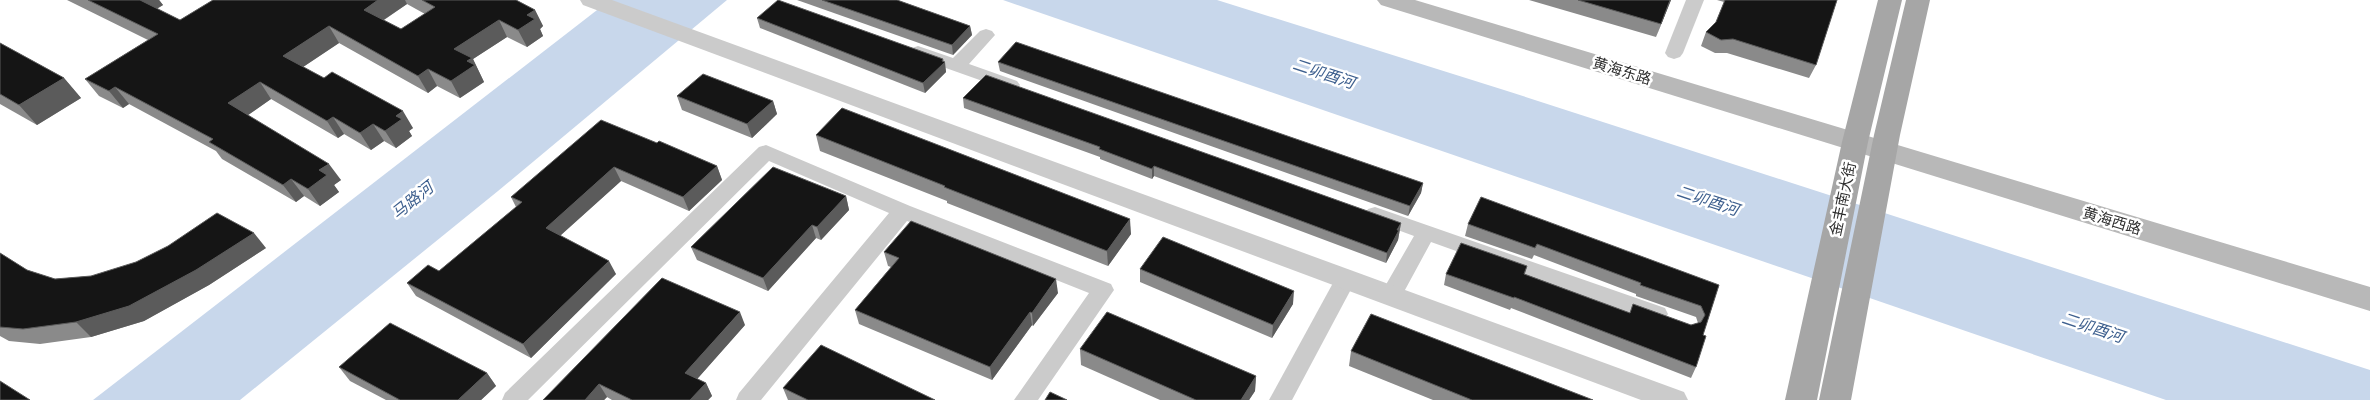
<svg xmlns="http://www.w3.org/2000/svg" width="2370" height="400" font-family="'Archivo Narrow','Noto Sans SC',sans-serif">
<rect width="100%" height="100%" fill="#fff"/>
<g fill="#c8d7eb">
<polygon points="610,0 727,0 498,191 240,400 93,400"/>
<polygon points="1003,0 1217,0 1504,90 2370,370 2370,400 2166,400"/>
</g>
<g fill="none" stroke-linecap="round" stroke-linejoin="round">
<g fill="#cbcbcb" fill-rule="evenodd">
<polygon points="1686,0 1704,0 1683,53 1680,57 1674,59 1668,57 1665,53"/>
<polygon points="986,29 992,31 995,35 969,64 1017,81 1020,85 1017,89 1011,91 1005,89 912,56 909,52 912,48 918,46 953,58 980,31"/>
<polygon points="766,145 910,206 1111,284 1114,290 1038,400 1014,400 1089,293 907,221 761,400 736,400 739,393 889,213 769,161 528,400 502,400 505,393 759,147"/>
<polygon points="1375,207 1665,308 1668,314 1665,320 1657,323 1431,242 1399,301 1391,303 1383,301 1380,295 1414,236 1368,219 1365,214 1368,209"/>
<polygon points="1346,270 1353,272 1357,278 1292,400 1269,400 1339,272"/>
</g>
<polygon fill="#cbcbcb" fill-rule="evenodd" points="580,0 612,0 1684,392 1688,400 1641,400 583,5"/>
<polygon fill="#b8b8b8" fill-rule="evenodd" points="1377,0 1415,0 2370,287 2370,311 1381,5"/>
<g fill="#a6a6a6" fill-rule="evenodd">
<polygon points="1878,0 1902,0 1868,142 1817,400 1785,400 1842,142"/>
<polygon points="1906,0 1930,0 1900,135 1851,400 1819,400 1874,135"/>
</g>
</g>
<g fill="#8a8a8a" fill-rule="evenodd">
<path d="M67 0H159L163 5 157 9 180 20 213 0H516L535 10 543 26 540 29 543 36 527 47 507 37 473 59 484 82 460 98 437 86 428 93 339 43 303 67 413 128 409 131 412 136 396 148 384 141 371 150 344 134 338 138 271 99 248 115 341 180 334 185 339 192 320 206 304 196 296 202 222 159 216 151 129 104 123 108 99 96 85 79 148 40ZM407 4 425 14 401 29 384 20Z"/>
<polygon points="797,0 897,0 970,26 972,35 953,55"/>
<polygon points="1529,0 1671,0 1656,37"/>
<polygon points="1717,0 1837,0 1816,65 1809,78 1727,53 1715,53 1701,46 1706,32 1716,22 1724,2"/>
<polygon points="757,18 944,62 946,72 925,93 760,28"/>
<polygon points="0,43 64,78 81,98 37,125 0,104"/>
<polygon points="998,62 1423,183 1421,193 1408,216 1000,71"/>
<polygon points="677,96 773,101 777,114 752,138 682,110"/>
<polygon points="963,98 1401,223 1398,240 1386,263 1154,176 1152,179 1100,159 1100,157 964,108"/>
<polygon points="816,135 1131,234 1108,266 947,203 947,201 820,151"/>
<polygon points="657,143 717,166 722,180 689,211 621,181 560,236 616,274 531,358 416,296 407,283 439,271 516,207 511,197"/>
<polygon points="846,196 849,210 821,240 816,238 768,291 697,260 691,247"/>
<polygon points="1468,224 1719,285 1703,335 1696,367 1691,378 1511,308 1510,310 1444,285 1446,274 1527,266 1525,274 1629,313 1691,325 1698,323 1696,317 1636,296 1636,294 1534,255 1532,259 1465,236"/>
<polygon points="266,248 209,285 144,321 91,337 40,344 9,341 0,336 0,253 27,270 55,279 91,276"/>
<polygon points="884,252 1058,293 1033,326 1032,325 992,380 859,324 855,310 891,267 888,266"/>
<polygon points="1140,269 1293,304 1272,338 1140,282"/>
<polygon points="745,325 697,379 706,383 712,396 708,400 612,400 607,397 604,400 543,400"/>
<polygon points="1080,349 1256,376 1255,391 1249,400 1160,400 1081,365"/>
<polygon points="1351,351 1593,400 1433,400 1349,366"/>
<polygon points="339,367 487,373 496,386 481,400 386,400 350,381"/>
<polygon points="783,388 935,400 788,400"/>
</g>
<g fill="#5b5b5b">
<polygon points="137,0 159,0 163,5 147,14"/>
<polygon points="378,0 405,0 407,4 373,27 364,10"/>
<polygon points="1670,0 1671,0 1656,37 1661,24"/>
<polygon points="535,10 543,26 540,29 543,36 527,47 518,30 527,15"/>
<polygon points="499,20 507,37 473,59 484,82 460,98 451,81 454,49"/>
<polygon points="329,26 339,43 294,73 283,56"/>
<polygon points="970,26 972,35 953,55 952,45"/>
<polygon points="943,59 944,63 945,62 946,72 925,93 923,83"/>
<polygon points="428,69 437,86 428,93 418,76"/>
<polygon points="64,78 81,98 37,125 19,105"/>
<polygon points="260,82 271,99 241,120 228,103"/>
<polygon points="115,87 129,104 123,108 109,91"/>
<polygon points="773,101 777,114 752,138 747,124"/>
<polygon points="403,111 413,128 409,131 412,136 396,148 385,131 396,116"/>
<polygon points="333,117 344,134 338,138 327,121"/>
<polygon points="373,124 384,141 371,150 360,133"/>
<polygon points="329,164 341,180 334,185 339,192 320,206 308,189 319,170"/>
<polygon points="717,166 722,180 689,211 683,197"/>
<polygon points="1154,166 1154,176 1152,179 1152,169"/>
<polygon points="614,167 621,181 553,242 546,228"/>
<polygon points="291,179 304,196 296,202 283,185"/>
<polygon points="1423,183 1421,193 1408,216 1410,206"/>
<polygon points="846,196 849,210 821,240 817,227"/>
<polygon points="1130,219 1131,234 1108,266 1107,251"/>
<polygon points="1401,223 1398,240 1386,263 1387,253"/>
<polygon points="812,225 816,238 768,291 763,278"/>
<polygon points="254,233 266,248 209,285 144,321 91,337 76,322"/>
<polygon points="609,261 616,274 531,358 523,344"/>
<polygon points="1056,279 1058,293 1033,326 1032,313"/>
<polygon points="1294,291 1293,304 1272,338 1273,325"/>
<polygon points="740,312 745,325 691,386 685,373"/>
<polygon points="1030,312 1032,325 992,380 990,367"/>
<polygon points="487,373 496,386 481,400 458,400"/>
<polygon points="1256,376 1255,391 1249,400 1241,400"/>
<polygon points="706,383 712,396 708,400 690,400"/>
<polygon points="599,384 607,397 604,400 585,400"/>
</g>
<g fill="#151515" stroke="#5b5b5b">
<polygon points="88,0 140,0 180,20 213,0 378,0 364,10 401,29 435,7 422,0 516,0 535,10 527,15 535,19 518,30 499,20 454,49 472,58 467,61 475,65 451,81 428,69 418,76 329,26 283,56 324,78 332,72 403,111 396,116 402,119 385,131 373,124 360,133 333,117 327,121 260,82 228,103 329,164 319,170 327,175 308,189 291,179 283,185 209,142 213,139 115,87 109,91 85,79 158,34"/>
<polygon points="778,0 943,59 942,61 945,62 923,83 757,18"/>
<polygon points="822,0 897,0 970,26 952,45"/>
<polygon points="1578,0 1670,0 1661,24"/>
<polygon points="1725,0 1837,0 1816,65 1733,39 1721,40 1706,32 1716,22"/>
<polygon points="1016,42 1423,183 1410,206 998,62"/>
<polygon points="0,43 64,78 19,105 0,94"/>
<polygon points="703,74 773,101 747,124 677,96"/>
<polygon points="986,75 1401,223 1397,230 1399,230 1387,253 1154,166 1152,169 1099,149 1100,147 963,98"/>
<polygon points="842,108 1130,219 1107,251 944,187 945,186 816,135"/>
<polygon points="601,120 657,143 659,141 717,166 683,197 614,167 546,228 609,261 523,344 407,283 428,265 439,271 522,202 511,197"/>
<polygon points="773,167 846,196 817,227 812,225 763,278 691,247"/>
<polygon points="1481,197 1719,285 1703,335 1706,336 1696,367 1514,297 1514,298 1446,274 1461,243 1527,266 1524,274 1630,313 1633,304 1691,325 1701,322 1705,315 1701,306 1640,285 1641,283 1537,244 1535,248 1468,224"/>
<polygon points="217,213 254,233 196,270 129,306 76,322 23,329 0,327 0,253 27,270 55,279 91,276 136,262 168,246"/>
<polygon points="911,221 1056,279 1032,313 1030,312 990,367 855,310 899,258 884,252"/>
<polygon points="1163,237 1294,291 1273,325 1140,269"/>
<polygon points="662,278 740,312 685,373 706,383 690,400 632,400 599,384 585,400 543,400"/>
<polygon points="1107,312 1256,376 1241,400 1196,400 1080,349"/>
<polygon points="1371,314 1593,400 1472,400 1351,351"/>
<polygon points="390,323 487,373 458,400 400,400 339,367"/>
<polygon points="821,345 935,400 808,400 783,388"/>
<polygon points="0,381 30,400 0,400"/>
<polygon points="1050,392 1067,400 1045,400"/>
</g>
<g text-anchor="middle" stroke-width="5" stroke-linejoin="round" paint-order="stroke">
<g font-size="15" fill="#2e2e2e" stroke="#fff">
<text transform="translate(1622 71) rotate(17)" y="5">黄海东路</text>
<text transform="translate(1843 199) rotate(-78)" y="5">金丰南大街</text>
<text transform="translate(2112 221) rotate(17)" y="5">黄海西路</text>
</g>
<g font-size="16" font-style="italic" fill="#3d5f8e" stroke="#fff">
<text transform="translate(1324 73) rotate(18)" y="6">二卯酉河</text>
<text transform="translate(412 200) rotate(-39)" y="6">马路河</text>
<text transform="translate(1708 200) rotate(18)" y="6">二卯酉河</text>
<text transform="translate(2093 327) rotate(18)" y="6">二卯酉河</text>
</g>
</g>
</svg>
